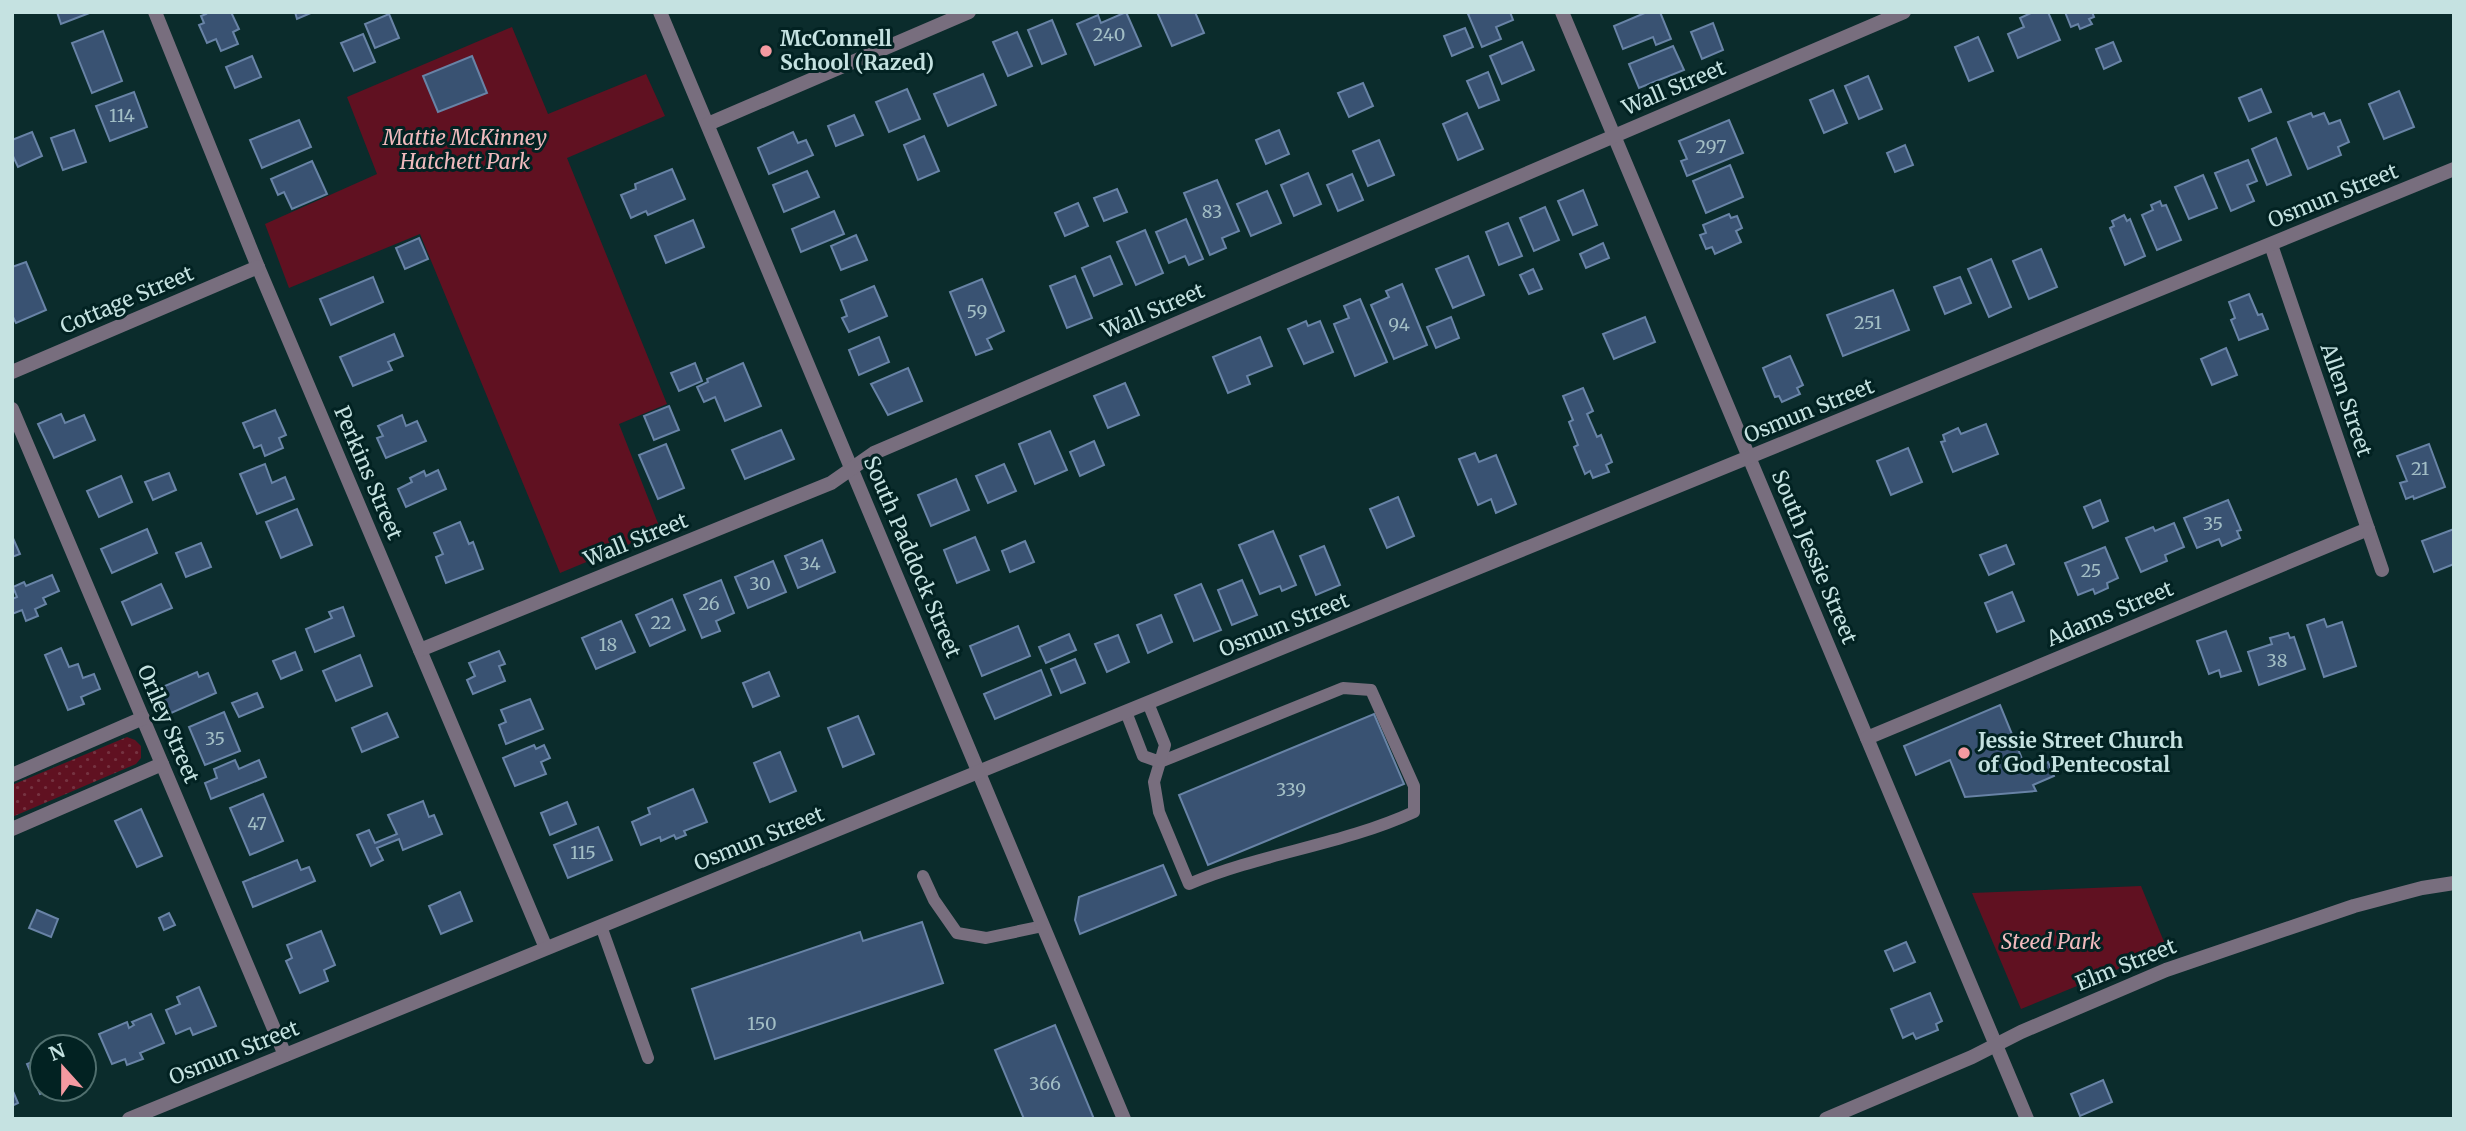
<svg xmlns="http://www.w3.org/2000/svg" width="2466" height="1131" font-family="Merriweather,serif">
<defs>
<pattern id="grass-dots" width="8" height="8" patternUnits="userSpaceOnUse" patternTransform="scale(1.75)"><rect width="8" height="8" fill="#601121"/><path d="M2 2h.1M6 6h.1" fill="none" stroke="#753341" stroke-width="1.8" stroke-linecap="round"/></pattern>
</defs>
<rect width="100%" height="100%" fill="#0b2c2c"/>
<polygon fill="url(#grass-dots)" points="127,737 135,740 141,746 141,758 136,764 12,817 12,785"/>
<g fill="#601121">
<polygon points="512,27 548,114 646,74 665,116 567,158 667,404 619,424 661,531 560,573 420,234 289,288 265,224 377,174 347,97"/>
<polygon points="2141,886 2167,949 2021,1009 1972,893"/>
</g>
<g fill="#395272" stroke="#6883a6" stroke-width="2">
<polygon points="57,12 92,12 61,24"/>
<polygon points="205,12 231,12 239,29 233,32 238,44 221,51 216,39 207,43 199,25 204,23 201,16 206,14"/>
<polygon points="295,12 313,12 297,19"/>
<polygon points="1126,12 1141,46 1095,65 1077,24 1098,15 1101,23"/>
<polygon points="1157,12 1195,12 1204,33 1172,46"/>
<polygon points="1472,12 1510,12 1513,20 1496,27 1501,39 1482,47 1468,14"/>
<polygon points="1647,12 1660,12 1671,39 1656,45 1653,37 1623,49 1614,26"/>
<polygon points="2033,12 2048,12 2060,40 2018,58 2008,34 2024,27 2020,18"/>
<polygon points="2065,12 2092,12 2094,17 2089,19 2092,24 2080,29 2078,24 2071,27"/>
<polygon points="389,14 399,38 375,48 365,24"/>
<polygon points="1052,20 1066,54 1042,64 1028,30"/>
<polygon points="1713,23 1723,50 1702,59 1691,32"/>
<polygon points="1465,28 1473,47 1452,56 1444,36"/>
<polygon points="103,31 122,81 92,93 72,43"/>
<polygon points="1017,32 1032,66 1008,76 993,42"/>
<polygon points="363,34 375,62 354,71 341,43"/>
<polygon points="1978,37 1993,71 1969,81 1955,47"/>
<polygon points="1522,42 1534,70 1502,84 1490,56"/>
<polygon points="2113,42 2121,61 2104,69 2096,49"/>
<polygon points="1673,46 1684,70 1639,88 1629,64"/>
<polygon points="252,56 261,77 235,88 226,67"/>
<polygon points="472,56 487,93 438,112 423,76"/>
<polygon points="1488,72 1499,100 1479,108 1467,81"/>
<polygon points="983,74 996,105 948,126 934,94"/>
<polygon points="1868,76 1882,109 1859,119 1845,86"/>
<polygon points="1363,83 1373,106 1349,117 1338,93"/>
<polygon points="907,89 920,119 889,132 876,102"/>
<polygon points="2261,89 2271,112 2249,121 2239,98"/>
<polygon points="1833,90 1847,123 1824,133 1810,100"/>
<polygon points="2399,91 2414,127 2384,139 2369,104"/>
<polygon points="134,92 147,127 110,141 96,106"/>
<polygon points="1467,113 1483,149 1458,160 1443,124"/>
<polygon points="2311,113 2313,117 2324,113 2329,124 2340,120 2349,142 2338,147 2341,155 2308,169 2288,122"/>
<polygon points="854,115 863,135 836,146 828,126"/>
<polygon points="299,120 311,147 262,168 250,140"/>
<polygon points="1729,120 1743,153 1687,176 1681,161 1687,159 1679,141"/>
<polygon points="74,130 86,162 63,170 51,138"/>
<polygon points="1279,130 1289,154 1266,164 1256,140"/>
<polygon points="32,132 42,156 18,167 12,154 12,140"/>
<polygon points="793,132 798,143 806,140 813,155 769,174 758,148"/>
<polygon points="924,136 939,171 918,180 904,145"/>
<polygon points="2276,138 2291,175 2267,185 2252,149"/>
<polygon points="1379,140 1394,175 1368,186 1353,151"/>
<polygon points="1905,145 1913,165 1895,172 1887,153"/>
<polygon points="2248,160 2257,181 2247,185 2254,201 2231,211 2215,173"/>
<polygon points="312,161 327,194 292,209 284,192 278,195 271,179"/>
<polygon points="1730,165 1743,197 1706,213 1693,181"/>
<polygon points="672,169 685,199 648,215 646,211 631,218 621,195 636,189 635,184"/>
<polygon points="807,171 819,197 784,212 773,185"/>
<polygon points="1308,173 1321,204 1294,216 1281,185"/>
<polygon points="1352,174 1363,200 1338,211 1327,185"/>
<polygon points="2203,175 2217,208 2189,219 2175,187"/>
<polygon points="1217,180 1239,231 1222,238 1226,248 1210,255 1184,193"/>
<polygon points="1117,189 1127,212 1104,221 1094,198"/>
<polygon points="1583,190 1597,225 1573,235 1558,201"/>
<polygon points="1267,191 1281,223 1251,236 1237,204"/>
<polygon points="2160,201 2162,206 2166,205 2181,240 2157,250 2142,215 2153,210 2151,205"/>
<polygon points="1078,203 1088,226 1065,236 1055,213"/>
<polygon points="1545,207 1559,240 1534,251 1520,218"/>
<polygon points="834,211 844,234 801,252 792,229"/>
<polygon points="1729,214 1731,218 1737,216 1742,228 1736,231 1741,242 1715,254 1712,247 1706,249 1700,235 1706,233 1703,225"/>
<polygon points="2124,215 2127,221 2130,219 2145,256 2125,265 2110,228 2114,226 2112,221"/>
<polygon points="1186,219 1203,259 1189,265 1185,256 1169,263 1156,232"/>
<polygon points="693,220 704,247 666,263 655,236"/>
<polygon points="1508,223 1522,256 1499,265 1486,232"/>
<polygon points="1145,230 1163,273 1136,285 1117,242"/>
<polygon points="856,235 867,260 841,270 831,246"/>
<polygon points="419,238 428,259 405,269 396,248"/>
<polygon points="1603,243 1609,258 1586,268 1580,254"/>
<polygon points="2041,249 2057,287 2029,299 2013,261"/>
<polygon points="1110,256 1122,284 1094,296 1082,268"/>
<polygon points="1468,256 1484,295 1453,308 1436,269"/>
<polygon points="1991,259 2011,307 1989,317 1968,269"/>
<polygon points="26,262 46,310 16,323 12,315 12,267"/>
<polygon points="1533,269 1542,289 1529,294 1520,275"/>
<polygon points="1075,276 1092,318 1067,328 1050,286"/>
<polygon points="373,277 383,302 331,325 320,299"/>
<polygon points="1960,277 1971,303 1945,314 1934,287"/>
<polygon points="982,279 1004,331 987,339 992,349 976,355 950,292"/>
<polygon points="1402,284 1427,345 1394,359 1371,305 1389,297 1386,291"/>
<polygon points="874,286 887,316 849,332 842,318 847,316 841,300"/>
<polygon points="1893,290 1909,330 1843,356 1827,315"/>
<polygon points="2249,294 2258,315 2262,314 2268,329 2239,340 2231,320 2235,318 2229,302"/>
<polygon points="1360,299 1387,362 1355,376 1334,324 1349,318 1344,306"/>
<polygon points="1451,317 1459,338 1436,348 1427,327"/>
<polygon points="1645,317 1655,342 1614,359 1603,334"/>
<polygon points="1306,321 1308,326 1320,321 1333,352 1304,364 1288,329"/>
<polygon points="394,334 403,356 388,362 392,370 353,386 340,357"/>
<polygon points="879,337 889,362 859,375 849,350"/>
<polygon points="1260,337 1272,366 1247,376 1250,384 1228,393 1213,357"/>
<polygon points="2226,348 2237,375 2212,385 2201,359"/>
<polygon points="1790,356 1803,385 1797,388 1800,394 1782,402 1779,396 1775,397 1763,368"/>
<polygon points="695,363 702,381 679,391 671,373"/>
<polygon points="743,363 761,406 725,421 715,397 704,402 697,387 708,382 707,379"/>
<polygon points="908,368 922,401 888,415 871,384"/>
<polygon points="1125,383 1139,415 1108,428 1094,396"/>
<polygon points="1583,388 1593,411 1587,414 1597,437 1601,435 1612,462 1606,465 1609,472 1593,478 1590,471 1585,474 1574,447 1578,445 1569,422 1573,420 1563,396"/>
<polygon points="669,406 679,430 654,440 644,416"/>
<polygon points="275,410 286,435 279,438 283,448 265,456 261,445 254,448 243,423"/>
<polygon points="61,414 65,423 84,415 95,440 54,458 38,424"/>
<polygon points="402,415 406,426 417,421 426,441 386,458 377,438 383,436 378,426"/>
<polygon points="1986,424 1998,454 1953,472 1941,442 1945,441 1943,435 1958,428 1961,434"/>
<polygon points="781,430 794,459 745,479 732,450"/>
<polygon points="1050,431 1067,470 1035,484 1019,444"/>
<polygon points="1094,441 1104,465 1080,476 1070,452"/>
<polygon points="666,444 684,488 658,499 639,455"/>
<polygon points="2429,444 2445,487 2414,499 2413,496 2406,499 2400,483 2407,481 2397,456"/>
<polygon points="1908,448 1922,482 1891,495 1877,461"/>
<polygon points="1475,453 1479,462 1496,455 1516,504 1496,513 1491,499 1478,505 1459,459"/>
<polygon points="265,464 272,483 285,477 294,499 257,514 240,474"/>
<polygon points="1004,464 1016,491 988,503 976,476"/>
<polygon points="438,470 446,489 406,507 398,489 412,482 410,478 424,471 426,476"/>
<polygon points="169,473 176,490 153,500 145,482"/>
<polygon points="121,476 132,502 99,517 87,491"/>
<polygon points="956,479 969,510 931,526 918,495"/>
<polygon points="1398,497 1414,536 1387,548 1370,509"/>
<polygon points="2100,500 2108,521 2093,528 2084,507"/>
<polygon points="2228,500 2241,530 2237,531 2240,538 2222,546 2219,539 2197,548 2184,518"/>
<polygon points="297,509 312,545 281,558 266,522"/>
<polygon points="460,522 469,544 473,542 483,569 446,583 436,557 443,554 434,533"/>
<polygon points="2174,523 2184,547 2165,555 2167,561 2141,572 2126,538 2153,527 2155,531"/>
<polygon points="147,529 157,553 112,573 101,549"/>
<polygon points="2454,529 2454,564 2434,572 2422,541"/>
<polygon points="1273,531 1296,585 1282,591 1280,586 1260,594 1239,545"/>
<polygon points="12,536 20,554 12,557"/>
<polygon points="975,537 989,570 957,583 944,550"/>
<polygon points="822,540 835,572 798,588 785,556"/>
<polygon points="1025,541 1034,562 1010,572 1002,551"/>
<polygon points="201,543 211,567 186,577 176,553"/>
<polygon points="2006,545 2014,564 1989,575 1980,555"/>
<polygon points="1324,546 1340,585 1316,595 1300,556"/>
<polygon points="2105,547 2118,578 2107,583 2108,588 2095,594 2093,589 2078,595 2065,563"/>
<polygon points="773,561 786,592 748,608 735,577"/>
<polygon points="52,575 59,591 43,598 46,604 35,609 38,616 26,621 22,610 12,614 12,599 17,597 13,587 24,582 26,586"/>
<polygon points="721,580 734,613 716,621 720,631 702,638 684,595"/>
<polygon points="1242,580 1257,615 1232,625 1218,590"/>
<polygon points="161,584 172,608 132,625 122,602"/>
<polygon points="1201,584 1221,630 1194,641 1175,595"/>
<polygon points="2012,592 2024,621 1997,632 1985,603"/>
<polygon points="672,599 685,630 650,646 636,615"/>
<polygon points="343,607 354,636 315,652 306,629 332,618 329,612"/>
<polygon points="1161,615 1172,642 1148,653 1137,625"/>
<polygon points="2324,619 2327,627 2342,622 2356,666 2324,677 2307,625"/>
<polygon points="621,621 635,652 596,669 582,638"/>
<polygon points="1018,626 1030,656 982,676 970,646"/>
<polygon points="2226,631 2241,671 2221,677 2219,670 2209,674 2197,641"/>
<polygon points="2288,633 2290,638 2294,637 2305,669 2259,685 2248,652 2272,644 2270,638"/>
<polygon points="1069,634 1076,650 1046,663 1039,647"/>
<polygon points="1118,635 1129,662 1107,672 1095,644"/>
<polygon points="61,648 69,667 78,664 83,678 94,674 100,689 81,697 84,704 68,710 45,655"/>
<polygon points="499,651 505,664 499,666 505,681 473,694 467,680 475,676 469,663"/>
<polygon points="295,652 302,670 281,679 273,661"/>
<polygon points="360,655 372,686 336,701 323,671"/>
<polygon points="1075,659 1085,683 1061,693 1051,669"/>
<polygon points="1041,670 1051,695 995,719 984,694"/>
<polygon points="197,672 199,677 208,673 216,693 169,714 158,689"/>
<polygon points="769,672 779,696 753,707 743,683"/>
<polygon points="257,693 263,707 239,717 232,703"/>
<polygon points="530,699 543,729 506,744 499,725 506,722 501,710"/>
<polygon points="2000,705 2027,771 2048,762 2054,776 2033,785 2036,791 1965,797 1950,760 1916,775 1904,746"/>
<polygon points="224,712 240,751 205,765 189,727"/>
<polygon points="387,713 398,737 362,752 352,728"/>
<polygon points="1374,714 1404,784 1208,865 1179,795"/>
<polygon points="858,716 874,754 843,767 828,728"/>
<polygon points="534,745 536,749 544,745 550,758 541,762 546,774 515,786 503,758"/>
<polygon points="780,752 796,791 770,802 754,763"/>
<polygon points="235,760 239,769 259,760 266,777 211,799 205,783 217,778 214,769"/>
<polygon points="693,789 707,822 684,831 686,835 676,839 674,835 661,841 660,837 641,845 632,822 650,814 648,808"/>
<polygon points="263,794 283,841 250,855 230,808"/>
<polygon points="423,801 429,817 434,815 442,834 403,850 399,839 377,848 383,860 371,866 357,835 369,830 375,843 397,834 388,815"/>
<polygon points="567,802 576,824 550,835 541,813"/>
<polygon points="141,809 162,856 137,867 115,821"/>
<polygon points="598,827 612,860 568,878 554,845"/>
<polygon points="297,860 301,870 309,867 315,881 253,907 243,882"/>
<polygon points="1163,865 1176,895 1080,934 1075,920 1079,897"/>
<polygon points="460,892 472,921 441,934 429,906"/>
<polygon points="37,910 58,919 51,937 29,928"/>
<polygon points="169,913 175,925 164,930 159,918"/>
<polygon points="922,922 943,983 715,1059 692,989 860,932 863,941"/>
<polygon points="321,931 335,965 324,970 328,981 300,993 286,961 292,958 287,945"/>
<polygon points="1906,942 1915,962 1894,971 1885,951"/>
<polygon points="199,987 216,1026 193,1035 190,1028 176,1034 166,1010 180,1004 177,997"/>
<polygon points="1930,993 1942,1021 1936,1024 1938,1030 1916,1039 1913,1033 1903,1038 1891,1009"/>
<polygon points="151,1014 164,1043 140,1053 143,1059 127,1065 125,1059 112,1064 99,1034 127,1022 129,1028 134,1025 132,1022"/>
<polygon points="1055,1025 1094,1119 1024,1119 995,1050"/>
<polygon points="42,1058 42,1089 52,1089 40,1094 27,1064"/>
<polygon points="2103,1080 2112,1102 2080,1116 2071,1094"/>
<polygon points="12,1089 18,1103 12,1106"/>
</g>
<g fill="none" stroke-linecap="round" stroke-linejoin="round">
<g stroke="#786e7e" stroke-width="12">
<path d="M1343 688 1371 690 1414 786V812C1342 845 1262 853 1189 884L1159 812 1154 782 1160 762Z"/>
<polyline points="1126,712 1143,756 1160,762 1165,745 1148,703"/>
<polyline points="923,876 934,900 957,933 986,938 1043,926"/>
<polyline points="601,926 648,1058"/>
</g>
<g stroke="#786e7e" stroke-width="14">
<polyline points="155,12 258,267 546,948"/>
<polyline points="660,12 1124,1119"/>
<polyline points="1562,12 2027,1119"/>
<polyline points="708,124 969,12"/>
<polyline points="2271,245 2382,570"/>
<polyline points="12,372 258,267"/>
<polyline points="12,409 285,1055"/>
<polyline points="420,650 831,483 874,453 1904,12"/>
<polyline points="1867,738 2368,529"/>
<polyline points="12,775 143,718"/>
<polyline points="12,829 162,764"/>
<polyline points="129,1119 2454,169"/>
<polyline points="1826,1119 1972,1057 2021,1032 2166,970 2354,906 2422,888 2454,883"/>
</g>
</g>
<g fill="#f49aa1" stroke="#022222" stroke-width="2.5">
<circle cx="766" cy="51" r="7"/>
<circle cx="1964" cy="753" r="7"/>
</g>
<g text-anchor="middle" stroke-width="6" stroke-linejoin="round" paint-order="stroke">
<g font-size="18" fill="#a2bec5">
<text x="1109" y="41">240</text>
<text x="122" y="122">114</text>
<text x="1711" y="153">297</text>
<text x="1212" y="218">83</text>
<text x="977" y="318">59</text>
<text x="1868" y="329">251</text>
<text x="1399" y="331">94</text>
<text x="2420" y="475">21</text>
<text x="2213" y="530">35</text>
<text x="810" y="570">34</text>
<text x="2091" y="577">25</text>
<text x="760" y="590">30</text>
<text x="709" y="610">26</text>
<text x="661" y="629">22</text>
<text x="608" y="651">18</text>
<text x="2277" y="667">38</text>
<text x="215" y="745">35</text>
<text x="1291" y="796">339</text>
<text x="257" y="830">47</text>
<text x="583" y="859">115</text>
<text x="762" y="1030">150</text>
<text x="1045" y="1090">366</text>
</g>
<g font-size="21" font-weight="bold" fill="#c5e2e1" stroke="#022222" text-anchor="start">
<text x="780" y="46">McConnell<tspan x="780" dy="24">School (Razed)</tspan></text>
<text x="1978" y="748">Jessie Street Church<tspan x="1978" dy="24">of God Pentecostal</tspan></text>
</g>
<g font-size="21" fill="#c5e2e1" stroke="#022222">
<text transform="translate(1674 88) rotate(-23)" y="7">Wall Street</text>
<text transform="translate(2333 196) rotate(-22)" y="7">Osmun Street</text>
<text transform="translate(127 300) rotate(-23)" y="7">Cottage Street</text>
<text transform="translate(1153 311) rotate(-23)" y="7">Wall Street</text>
<text transform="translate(2346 400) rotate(71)" y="7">Allen Street</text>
<text transform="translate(1809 411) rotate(-22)" y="7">Osmun Street</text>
<text transform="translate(368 473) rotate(67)" y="7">Perkins Street</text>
<text transform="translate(636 540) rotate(-22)" y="7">Wall Street</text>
<text transform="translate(912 557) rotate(67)" y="7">South Paddock Street</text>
<text transform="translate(1814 557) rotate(67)" y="7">South Jessie Street</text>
<text transform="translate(2110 614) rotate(-23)" y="7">Adams Street</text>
<text transform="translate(1284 625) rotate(-22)" y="7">Osmun Street</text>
<text transform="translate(168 724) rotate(67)" y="7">Oriley Street</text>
<text transform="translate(759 839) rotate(-22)" y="7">Osmun Street</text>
<text transform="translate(2126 965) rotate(-22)" y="7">Elm Street</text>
<text transform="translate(234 1053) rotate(-22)" y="7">Osmun Street</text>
</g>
<g font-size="21" font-style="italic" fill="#f0babd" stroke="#022222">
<text x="465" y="145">Mattie McKinney<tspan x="465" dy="24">Hatchett Park</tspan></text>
<text x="2051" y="949">Steed Park</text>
</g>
</g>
<rect width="2466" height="1131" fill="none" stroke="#c5e2e1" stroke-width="28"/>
<g transform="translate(63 1068) rotate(339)"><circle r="33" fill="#022222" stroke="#506f6e" stroke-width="2"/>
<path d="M0-5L12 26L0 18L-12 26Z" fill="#f49aa1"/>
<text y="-10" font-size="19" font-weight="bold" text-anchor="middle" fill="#c5e2e1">N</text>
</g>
</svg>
